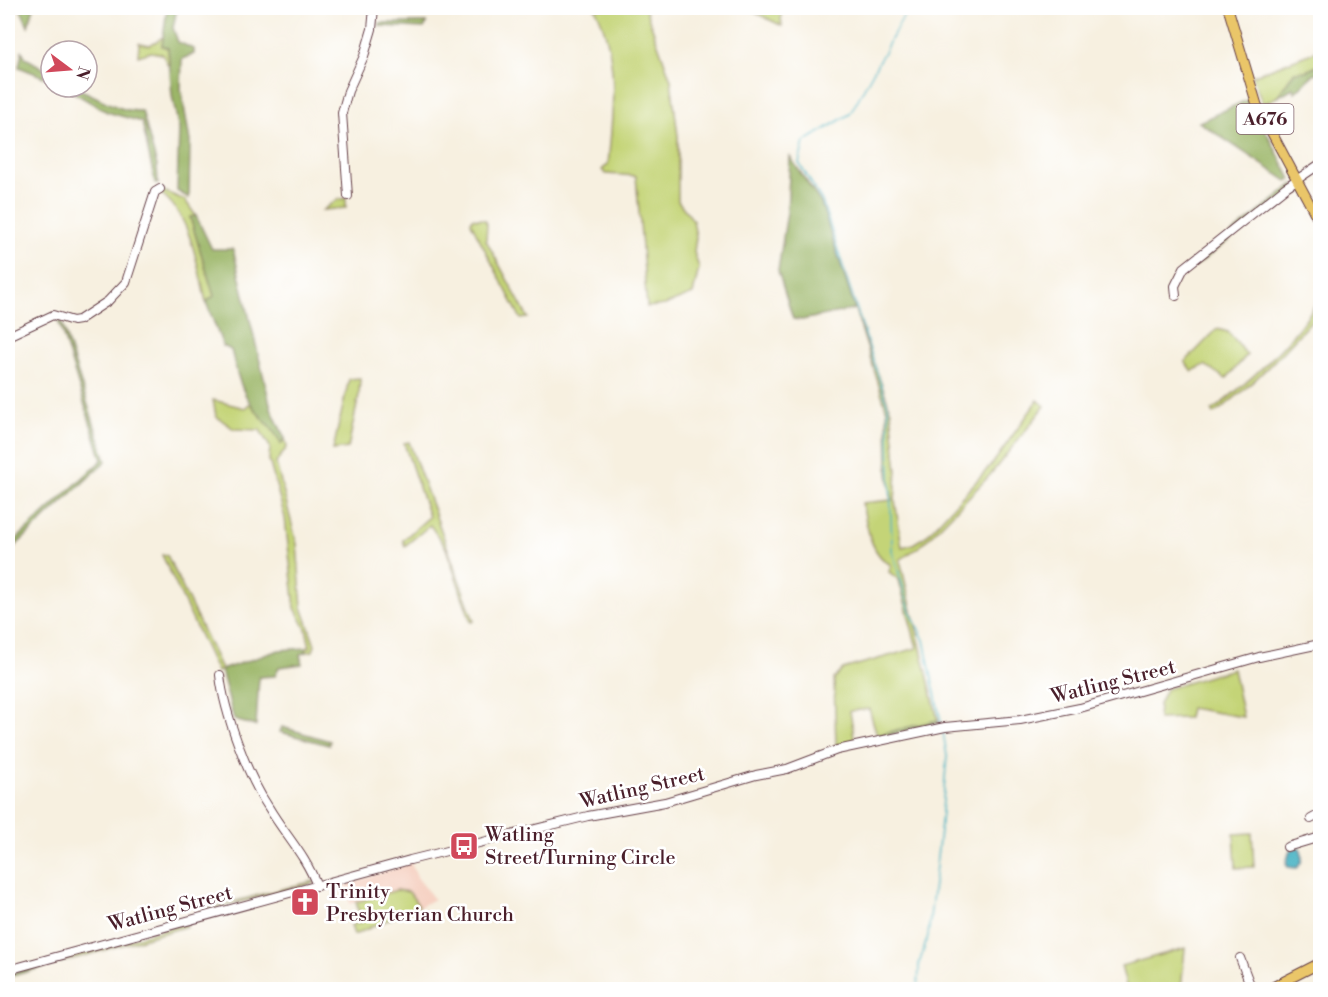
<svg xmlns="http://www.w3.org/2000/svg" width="1328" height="997" font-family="'Libre Bodoni',serif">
<rect width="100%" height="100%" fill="#fff"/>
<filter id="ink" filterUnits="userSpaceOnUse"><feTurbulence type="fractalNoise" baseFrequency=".0167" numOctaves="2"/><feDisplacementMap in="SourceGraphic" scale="12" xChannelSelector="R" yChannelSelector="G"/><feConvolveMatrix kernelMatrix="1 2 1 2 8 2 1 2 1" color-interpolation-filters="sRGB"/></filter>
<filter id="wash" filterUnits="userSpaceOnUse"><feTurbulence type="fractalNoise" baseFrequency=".008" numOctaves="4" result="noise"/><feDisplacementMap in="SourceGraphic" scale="24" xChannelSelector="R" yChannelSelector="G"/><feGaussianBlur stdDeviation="1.35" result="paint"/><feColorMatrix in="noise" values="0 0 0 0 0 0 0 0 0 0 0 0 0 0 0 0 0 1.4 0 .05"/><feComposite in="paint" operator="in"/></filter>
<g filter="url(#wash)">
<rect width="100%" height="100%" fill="#f7f0e0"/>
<polygon fill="#f6d2c3" points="411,863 417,877 434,899 419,907 409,892 397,890 350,904 345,885"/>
<g fill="#c4d477" stroke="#877a51" stroke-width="1.5">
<path d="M595 8H645L671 80 678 136V201L693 220 696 237 694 252 699 268 693 294 665 305 647 307 636 176 606 174 602 170 608 164C613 113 620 55 595 8Z"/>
<polygon points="746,8 780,8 782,26"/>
<polygon points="163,37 162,46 168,48 169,67 162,54 151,52 138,56 139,43 150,45"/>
<polygon points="1314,52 1320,52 1320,65 1306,71 1294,72 1277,97 1263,104 1252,76"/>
<path d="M161 190 185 200 196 216 190 217 214 296 206 302C198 268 191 214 160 193Z"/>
<polygon points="346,198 346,208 323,210 337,200"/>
<polygon points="472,218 485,220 487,224 486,240 528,318 521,319 471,223"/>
<path d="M1320 297V311C1287 348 1254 385 1214 414L1212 411C1252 379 1294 342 1320 297Z"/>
<path d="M855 309 891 411 897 471 895 500 902 547 913 544 926 536 993 463 1038 400 1045 406 990 475 923 544 900 560 938 720 877 735 869 709 850 711 855 743 836 746 834 679 843 669 917 648 899 580 889 572 891 565C869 554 867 524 862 503L892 500 888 473 887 411Z"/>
<polygon points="1217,329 1228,332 1247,355 1226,379 1205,365 1192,371 1185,362"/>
<polygon points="360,378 359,395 348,448 333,450 349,379"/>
<polygon points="213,400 245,408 250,403 275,431 281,444 285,439 287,447 276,463 297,544 302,607 315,645 313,651 307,652 306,648 310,647 306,629 295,608 285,518 269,460 270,447 260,430 234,429 216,416"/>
<polygon points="409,442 474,621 471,622 446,548 430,525 405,546 403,540 429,517 404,443"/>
<polygon points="162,555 167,555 217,660 221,670 217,672"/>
<polygon points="1233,669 1243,717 1190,708 1188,718 1158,719 1159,704 1166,689"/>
<polygon points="1252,833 1254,867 1236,868 1234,834"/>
<polygon points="314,881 315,883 209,910 208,908"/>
<polygon points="397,890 409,892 419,906 354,935 351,925 362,922 356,902"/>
<polygon points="185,923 187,926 66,961 65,958"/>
<polygon points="1185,948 1181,989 1127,989 1121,966"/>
</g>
<g fill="#9bb668" stroke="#726a4a" stroke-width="1.5">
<polygon points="20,8 34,8 28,26"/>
<polygon points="167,8 177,8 173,28 178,42 194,49 194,54 182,59 181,89 190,141 189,198 177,191 179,129 172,96 168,48 162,46"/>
<polygon points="380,23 427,23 424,28 380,26"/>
<polygon points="22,51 26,58 51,73 51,80 19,67"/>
<polygon points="1320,65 1320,74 1315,73 1295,92 1293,88 1277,97 1294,72 1306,71"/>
<path d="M64 87C91 87 109 112 142 111L157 166 158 184 155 183 142 122 107 112Z"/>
<polygon points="1249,99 1291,179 1287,181 1199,122"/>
<polygon points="790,157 821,203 855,309 802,320 793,319 778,271 787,212"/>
<polygon points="1294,184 1296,188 1193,268 1191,266"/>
<path d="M196 216 212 249H233L271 408 285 439 281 444C274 428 263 421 253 407 240 390 236 369 231 350L223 346 206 302 214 296 190 217Z"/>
<polygon points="58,320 61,321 106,461 8,553 8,547 102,460"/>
<polygon points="306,648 307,652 300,654 302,664 279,667 275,676 259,677 256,726 234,720 221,670 279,650"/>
<polygon points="938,720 939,723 878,738 877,735"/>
<polygon points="282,727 330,741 329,745 280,732"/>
<polygon points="65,958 66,961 8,977 8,974"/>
</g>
<path fill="#48b4c5" stroke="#496a78" stroke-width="1.5" d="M1299 847C1304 853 1303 864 1296 868L1288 867 1286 864 1290 850Z"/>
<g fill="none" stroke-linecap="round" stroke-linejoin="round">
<g stroke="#48b4c5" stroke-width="1.5">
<polyline points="908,8 850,114 804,142 799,163 822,201 888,406 892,550 910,611 924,640 941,722"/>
<polyline points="918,990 919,964 928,936 941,822 947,756 943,732"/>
</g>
</g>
</g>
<g filter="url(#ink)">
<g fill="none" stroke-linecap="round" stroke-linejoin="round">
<g stroke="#643e46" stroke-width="10">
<g id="minor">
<polyline points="348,196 342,113 348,91 364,56 372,29 374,8"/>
<polyline points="1176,296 1175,286 1184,268 1286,187 1320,164"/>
<polyline points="8,336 53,315 73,321 79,320 108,301 126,282 155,192 160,189"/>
<path d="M220 675C224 713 248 777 269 808 285 835 306 856 317 886"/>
<polyline points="1311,819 1320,814"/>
<polyline points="1287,847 1317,838 1320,833"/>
<polyline points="1240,958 1252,990"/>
<polyline points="8,970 410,860 588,816 665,802 756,775 787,769 837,750 945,727 1020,720 1080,708 1259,657 1320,644"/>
</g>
</g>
<g stroke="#643e46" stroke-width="11">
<g id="major">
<polyline points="1228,8 1257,105 1320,223"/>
<polyline points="1267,990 1320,963"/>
</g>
</g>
<use href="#minor" stroke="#fff" stroke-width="8"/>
<use href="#major" stroke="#eac669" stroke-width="9"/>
</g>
</g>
<defs>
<g id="bus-square" transform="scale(1.5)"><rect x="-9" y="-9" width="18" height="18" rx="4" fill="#d1495b" stroke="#fff"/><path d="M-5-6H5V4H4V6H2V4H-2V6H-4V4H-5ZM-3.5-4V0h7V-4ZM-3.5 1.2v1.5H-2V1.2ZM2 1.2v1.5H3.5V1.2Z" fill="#fff"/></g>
<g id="church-square" transform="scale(1.5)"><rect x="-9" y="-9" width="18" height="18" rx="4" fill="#d1495b" stroke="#fff"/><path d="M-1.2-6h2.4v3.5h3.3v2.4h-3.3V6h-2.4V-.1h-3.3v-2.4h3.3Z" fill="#fff"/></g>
</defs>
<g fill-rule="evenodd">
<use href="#bus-square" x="464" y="846"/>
<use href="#church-square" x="305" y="902"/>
</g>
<g text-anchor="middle" stroke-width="5" stroke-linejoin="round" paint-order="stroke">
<rect fill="#fff" stroke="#80626b" stroke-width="1.5" x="1236.5" y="104" width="57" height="30" rx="4.5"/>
<g font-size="18" font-weight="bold" fill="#4a1f2b">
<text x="1265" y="125">A676</text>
</g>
<g font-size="20" fill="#4a1f2b" stroke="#fff">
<text transform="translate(1113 681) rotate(-14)" y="7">Watling Street</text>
<text transform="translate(642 787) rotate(-13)" y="7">Watling Street</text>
<text transform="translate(170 908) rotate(-15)" y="7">Watling Street</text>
</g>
<g font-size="20" fill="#4a1f2b" stroke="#fff" text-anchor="start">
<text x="485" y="841">Watling<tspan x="485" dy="23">Street/Turning Circle</tspan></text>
<text x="326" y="898">Trinity<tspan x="326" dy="23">Presbyterian Church</tspan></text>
</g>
</g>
<rect width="1328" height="997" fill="none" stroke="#fff" stroke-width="30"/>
<g transform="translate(69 69) rotate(106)"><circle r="28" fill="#ffffff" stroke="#b7a5aa" stroke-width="1.5"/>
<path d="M0-4.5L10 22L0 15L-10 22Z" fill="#d1495b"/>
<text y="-9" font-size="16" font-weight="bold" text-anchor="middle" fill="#4a1f2b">N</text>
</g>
</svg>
